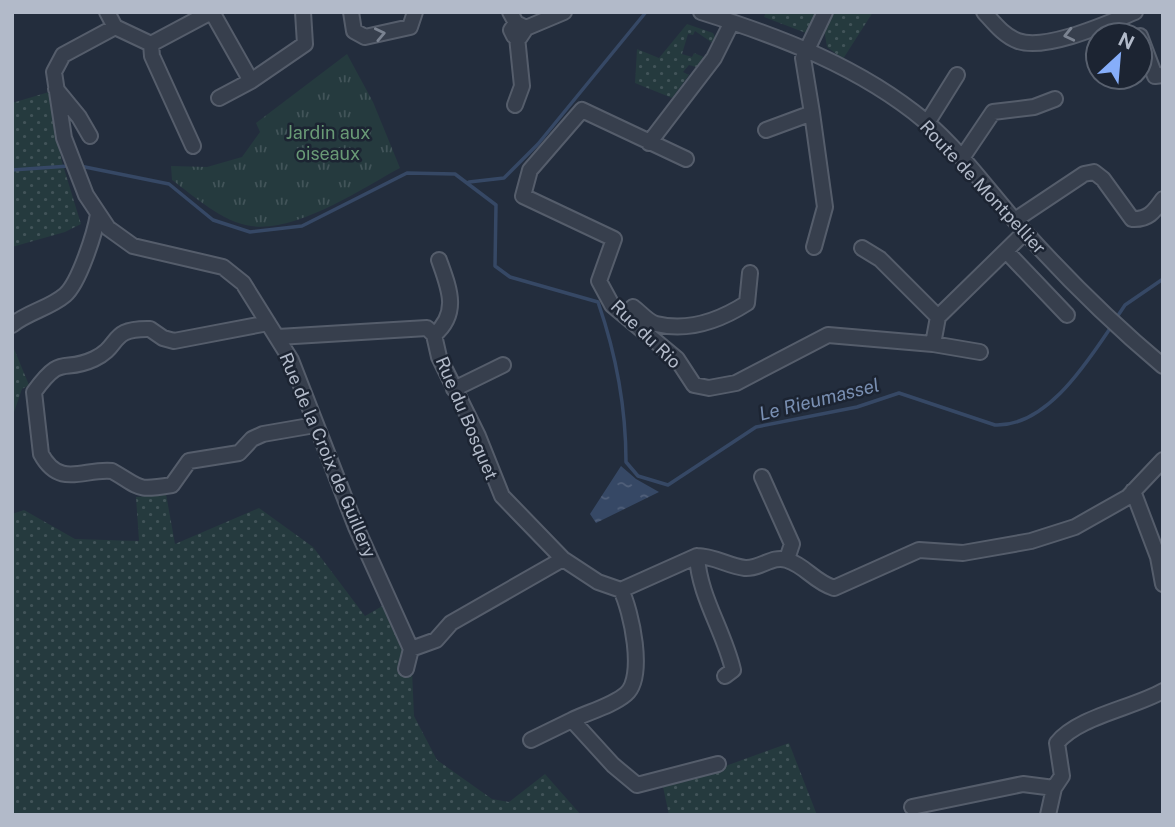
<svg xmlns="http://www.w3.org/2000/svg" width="1175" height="827" viewBox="0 0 1175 827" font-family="'Public Sans',sans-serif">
	<defs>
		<pattern id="grass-dots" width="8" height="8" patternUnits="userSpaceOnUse" patternTransform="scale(1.75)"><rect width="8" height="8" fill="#253a3e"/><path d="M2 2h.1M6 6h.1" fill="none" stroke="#425459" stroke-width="1.8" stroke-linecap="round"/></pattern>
		<pattern id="park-tufts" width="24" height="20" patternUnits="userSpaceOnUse" patternTransform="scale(1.75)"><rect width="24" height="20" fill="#253a3e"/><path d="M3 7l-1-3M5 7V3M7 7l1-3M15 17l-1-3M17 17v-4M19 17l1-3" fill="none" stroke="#425459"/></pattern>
		<pattern id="water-ripples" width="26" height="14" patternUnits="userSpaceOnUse" patternTransform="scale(1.75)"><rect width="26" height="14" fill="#364865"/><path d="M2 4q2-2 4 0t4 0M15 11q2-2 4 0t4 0" fill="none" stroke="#51607a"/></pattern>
	</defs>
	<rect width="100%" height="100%" fill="#232d3d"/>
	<path fill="url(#grass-dots)" d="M766 12H818L806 33 764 17Z
		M832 12H873L843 59 827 47 824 29Z
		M687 24 713 33 716 39 714 44 695 31 693 35 688 34 682 54 692 57 694 53 704 57 696 67 689 65 683 72 689 75 672 98 635 83 637 49 659 58Z
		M49 92 62 162 81 224 65 232 12 247V103Z
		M12 344 29 385 22 389 12 418Z
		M166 494 175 544 259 508 313 547 365 616 384 605 412 671 414 716 437 760 492 799 509 802 545 774 581 815H12V514L24 510 75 539 139 541 136 497Z
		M789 743 817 815H669L662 782 720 768Z"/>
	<path fill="url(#park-tufts)" d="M347 54 373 102 400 168C361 189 296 233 251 226 222 222 194 196 172 180L171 166 207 167 242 157 260 132 256 123Z"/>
	<path fill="url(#water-ripples)" d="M621 466 636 479 659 492 596 523 590 514Z"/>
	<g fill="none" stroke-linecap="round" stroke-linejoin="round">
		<path stroke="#364865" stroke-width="3.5" d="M80 166 169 184 213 220 250 232 302 226 407 173 455 174 496 205 495 266 510 277 598 302C616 354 626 407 626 462L638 476 668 485 756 427 857 407 899 393 995 425C1046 427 1086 364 1111 327
			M12 170 69 166
			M469 182 504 178 538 144 646 12
			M1115 320 1125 305 1163 279"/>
		<g stroke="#555d6b" stroke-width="18">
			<path id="minor" d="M107 12 115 27
				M212 12 251 81 305 44 303 12
				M351 12 354 31 365 37 410 27 415 12
				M510 12 516 23 526 28 520 37 514 36 511 30 516 23
				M701 12C781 37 860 67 925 121 963 153 992 196 1025 232 1068 280 1114 325 1163 366
				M984 12C994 23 1004 36 1018 41 1046 51 1108 23 1135 12
				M115 27 63 55 54 72 64 138 86 195 108 228 133 246 223 267 243 283 291 360 356 527 411 649
				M115 27 151 44 211 12
				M526 28 564 12
				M1140 36 1155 76 1163 75
				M151 44 152 56 193 146
				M56 89 79 117 90 136
				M219 98 251 81
				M515 105 522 86 517 37
				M812 113 825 207 814 247
				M927 123 957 75
				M766 130 812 113 803 58 825 12
				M649 143 714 58 732 22
				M962 158 993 112 1034 107 1055 99
				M686 159 582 110 530 170 523 196 614 239 599 281 612 305 677 359 694 385 709 388 736 383 828 335 933 344 980 352
				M1015 220 1084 174 1094 172 1103 179 1132 219C1148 220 1154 212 1163 199
				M862 248 880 259 938 317
				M1006 251 1067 315
				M625 316 633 307C640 312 648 322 656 324 689 332 719 321 747 303L750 273
				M268 323 174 341 163 338 150 329C108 328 122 346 94 359 62 374 63 352 34 392L41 454C60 489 84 468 112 471 142 488 135 491 172 485L189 461 239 453 252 439 263 434 315 425
				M12 325C28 312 50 308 65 295 79 283 95 233 98 214
				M434 335C460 313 449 288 439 260
				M278 337 427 328 434 335 439 357 478 436 502 496 563 559 598 582 621 590 697 556C714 556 728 566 745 568 761 569 772 555 787 560 806 566 813 581 834 588L919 550 963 553 1031 541 1075 527 1128 497 1163 460
				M933 344 938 317 1025 232
				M454 389 503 365
				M762 477 792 544 787 559
				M1133 491 1158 557 1163 584
				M697 556C699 596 724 631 733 670L725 676
				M621 590C631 610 646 677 626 694 612 706 588 712 572 720L613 765 637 785 718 764
				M411 649 436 640 451 623 563 559
				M406 669 411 649
				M531 740 572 720
				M912 807 1023 784 1054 788 1062 776 1057 743C1077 717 1133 708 1163 691
				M1048 815 1054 788"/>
		</g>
		<use href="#minor" stroke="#373f4d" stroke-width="14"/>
	</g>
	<defs><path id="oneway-chevron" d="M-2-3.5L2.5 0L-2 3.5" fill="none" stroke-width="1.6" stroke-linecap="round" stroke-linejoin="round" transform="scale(1.75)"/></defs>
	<g stroke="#7b8391">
		<use href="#oneway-chevron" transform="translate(380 34) rotate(-12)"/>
		<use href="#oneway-chevron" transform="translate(1069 35) rotate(167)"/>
	</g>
	<g text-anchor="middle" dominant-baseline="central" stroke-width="5" stroke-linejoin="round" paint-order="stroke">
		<g font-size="18" fill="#699a76" stroke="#1c2432">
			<text x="328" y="132">Jardin aux<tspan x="328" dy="21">oiseaux</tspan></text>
		</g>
		<g font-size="18" fill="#b2bac9" stroke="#1c2432">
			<text transform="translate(983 187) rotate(47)">Route de Montpellier</text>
			<text transform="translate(646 334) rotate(44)">Rue du Rio</text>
			<text transform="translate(467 418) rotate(67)">Rue du Bosquet</text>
			<text transform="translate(328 455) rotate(67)">Rue de la Croix de Guillery</text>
		</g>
		<g font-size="19" font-style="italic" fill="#798fb2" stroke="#1c2432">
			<text transform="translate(819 399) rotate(-14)">Le Rieumassel</text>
		</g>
	</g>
	<rect width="1175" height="827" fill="none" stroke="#b2bac9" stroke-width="28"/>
	<g transform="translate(1119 56) rotate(26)"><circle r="33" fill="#1c2432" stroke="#58606e" stroke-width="2"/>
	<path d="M0-5L12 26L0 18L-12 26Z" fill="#86aefa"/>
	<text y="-10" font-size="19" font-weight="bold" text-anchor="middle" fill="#b2bac9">N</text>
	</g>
</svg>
